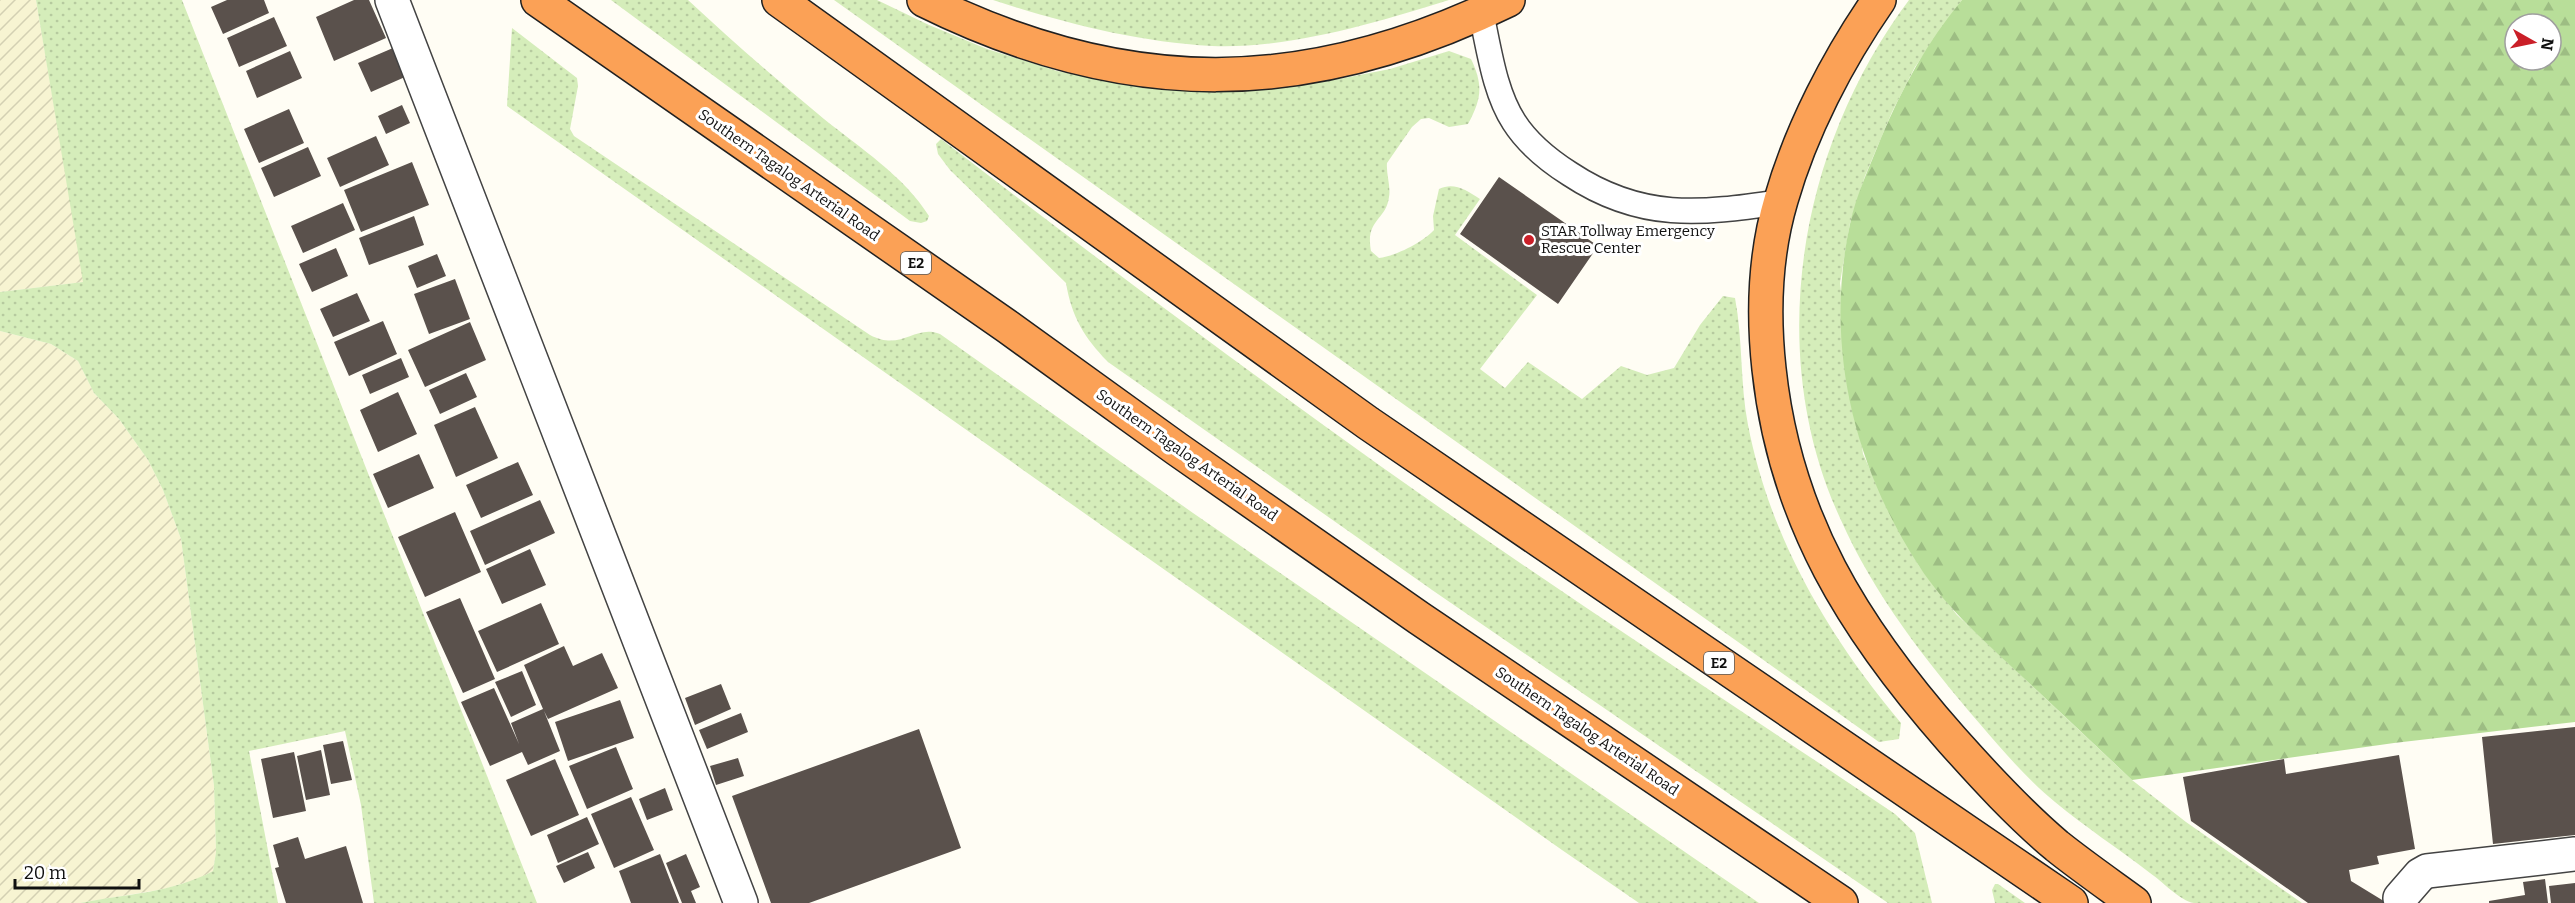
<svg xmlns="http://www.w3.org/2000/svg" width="2575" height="903" viewBox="0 0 2575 903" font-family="Bitter,serif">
	<defs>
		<pattern id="farmland-furrows" width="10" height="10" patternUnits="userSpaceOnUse" patternTransform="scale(1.5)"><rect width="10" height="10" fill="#f7f4d2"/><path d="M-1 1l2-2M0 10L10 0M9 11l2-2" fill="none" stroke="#d3d0b3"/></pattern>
		<pattern id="grass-dots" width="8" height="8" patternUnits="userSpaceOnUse" patternTransform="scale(1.5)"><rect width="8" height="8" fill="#d5edba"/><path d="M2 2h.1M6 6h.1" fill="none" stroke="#b6ca9f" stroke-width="1.8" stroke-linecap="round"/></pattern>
		<pattern id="forest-firs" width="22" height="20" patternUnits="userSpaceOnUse" patternTransform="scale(1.5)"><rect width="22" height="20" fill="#b8de99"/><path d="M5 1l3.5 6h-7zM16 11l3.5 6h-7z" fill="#9dbd83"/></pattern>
	</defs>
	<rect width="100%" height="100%" fill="#fffdf4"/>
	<path fill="url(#farmland-furrows)" d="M0 0H36L84 282 0 292Z
		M0 331 51 344 78 361 94 393 119 419 148 460 163 490 181 539 214 786 216 852 213 871 198 879 164 889 80 903H0Z"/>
	<path fill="url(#grass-dots)" d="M36 0H182L537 903H374L361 805 345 731 249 751 278 903H80C125 894 172 893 213 871L216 852 214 786 181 539 163 490 148 460 119 419 94 393 78 361 51 344 0 331V292L83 282Z
		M611 0H688C732 41 777 80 824 119 860 148 904 176 929 216L927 221 921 223 910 221Z
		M834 0H877L929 25 987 49 1057 71 1125 84 1175 90 1219 92 1339 79 1390 69 1449 51 1471 59C1484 86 1481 100 1468 124L1449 127 1429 118 1421 119 1412 127 1387 163C1386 174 1391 187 1389 197 1386 221 1365 219 1371 251L1379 258C1396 256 1423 242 1434 230L1433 216 1439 189C1454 182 1466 190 1480 199L1455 235 1537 295 1480 369 1505 388 1528 362 1582 399 1621 366 1647 375 1674 368 1700 325 1723 296 1735 298C1743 340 1740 384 1748 425 1770 538 1828 636 1901 723L1899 739 1879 742Z
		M993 0H1449C1376 23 1288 49 1212 46 1137 42 1064 23 993 0Z
		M1909 0H1962L1915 67 1892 112 1865 176 1850 223 1840 283 1863 454 1889 511 1919 566 1957 615 2132 780 2186 822 2302 903C2271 903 2223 903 2194 903 2180 901 2162 881 2150 873 2119 849 2085 827 2055 802 2028 780 2003 751 1980 724 1926 661 1874 595 1840 518 1763 350 1800 145 1909 0Z
		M512 28 577 78 578 86 570 129 574 136 870 335C902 352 914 324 940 334L1193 513 1759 903H1639L1562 850 507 106Z
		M941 139C1085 250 1231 359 1379 465 1548 585 1723 698 1895 814L1915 833 1932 903H1888L1435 592 1108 362C1084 337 1072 318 1066 283L950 170 938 154 936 144Z
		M1995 884H1998L2025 903H1995L1992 890Z"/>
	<path fill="url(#forest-firs)" fill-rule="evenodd" d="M1962 0H2575V722L2394 743 2132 780C2093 743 2054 706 2015 670 1980 637 1945 606 1919 566 1853 464 1824 344 1850 224 1856 195 1870 166 1881 138 1902 88 1927 42 1962 0ZM2515 24H2551V60H2515Z"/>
	<path fill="#5a514c" d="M227 0H264L269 13 223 34 211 7Z
		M354 0H369L386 38 334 61 316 17Z
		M274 17 287 46 239 67 227 38Z
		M393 48 405 77 371 92 358 63Z
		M290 51 302 78 257 98 246 71Z
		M402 105 410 123 386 134 378 116Z
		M289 109 304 143 259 163 244 129Z
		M376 136 389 165 340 187 327 158Z
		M308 147 321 176 274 197 261 168Z
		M412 162 429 205 361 232 344 190Z
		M1499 177 1598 246 1558 304 1460 234Z
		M343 203 355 230 303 253 291 226Z
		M414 216 424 245 369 265 359 238Z
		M336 248 348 276 312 292 299 264Z
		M437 254 446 276 417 288 408 266Z
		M455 279 470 319 429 334 414 294Z
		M357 293 370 321 333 337 320 309Z
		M383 321 397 354 349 376 334 342Z
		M470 322 486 360 425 387 408 350Z
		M401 358 409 377 370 394 362 375Z
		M466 373 477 397 440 414 429 390Z
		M398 392 417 434 378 452 360 410Z
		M475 407 498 458 456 477 434 425Z
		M419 454 434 488 388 508 373 474Z
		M518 462 533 495 481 518 466 485Z
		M540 500 555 533 485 565 470 531Z
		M455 512 481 572 425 597 398 537Z
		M530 549 546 585 502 604 486 569Z
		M460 598 495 679 463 693 426 612Z
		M541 603 559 644 497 672 478 631Z
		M564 646 573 666 602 653 618 688 548 719 544 711 560 751 528 765 522 752 490 766 461 702 494 688 519 744 511 723 543 709 524 665Z
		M522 671 536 705 511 717 495 682Z
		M721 684 731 709 695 725 685 698Z
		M620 700 634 738 568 761 555 722Z
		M741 713 748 732 707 749 699 730Z
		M2575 727V835L2493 844 2482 737Z
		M919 729 961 848 809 903H771L732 796Z
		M343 741 352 780 331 784 323 745Z
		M616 747 633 789 587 809 569 766Z
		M321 750 330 795 306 800 297 756Z
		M294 752 306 811 273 818 261 759Z
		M2399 755 2415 849 2377 856 2379 864 2349 870 2351 881 2387 903H2308L2191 821 2183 777 2284 759 2286 774Z
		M738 758 744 776 716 785 710 766Z
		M555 759 579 815 531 836 506 780Z
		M665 788 673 810 647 820 639 799Z
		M631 797 654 850 614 868 591 814Z
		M587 817 599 844 558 863 547 835Z
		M298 837 305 859 346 846 363 903H286L275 868 279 867 273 845Z
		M588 852 595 868 564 883 556 866Z
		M660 854 679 903H631L619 871Z
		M686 854 700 887 691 891 696 903H682L666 863Z
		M2545 879 2548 903H2489V901L2525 895 2523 882Z
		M2575 883V903H2551L2549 886Z"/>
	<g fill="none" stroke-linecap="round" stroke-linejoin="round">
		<g stroke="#434343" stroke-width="27">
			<path id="service" d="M1481 13C1489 48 1494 91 1514 122 1528 144 1548 160 1570 174 1641 221 1700 214 1780 202"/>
		</g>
		<g stroke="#434343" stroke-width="36">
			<path id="minor" d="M392 0 741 903
				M2400 898 2420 875 2427 871 2575 854"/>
		</g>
		<g stroke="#212121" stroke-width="36">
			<path id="motorway" d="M538 0 1008 327 1177 449 1419 618 1841 903
				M779 0 1368 423 2071 903
				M924 0C1126 100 1306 99 1508 0
				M1879 0C1838 59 1801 130 1781 200 1765 254 1763 314 1769 369 1785 519 1854 629 1952 740 1985 777 2019 814 2057 846 2082 866 2108 884 2134 903"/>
		</g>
		<use href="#service" stroke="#fff" stroke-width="24"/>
		<use href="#minor" stroke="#fff" stroke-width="33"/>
		<use href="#motorway" stroke="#fba156" stroke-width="33"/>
	</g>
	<circle fill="#ca1f28" stroke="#fff" stroke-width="2" cx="1529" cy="240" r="6"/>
	<g text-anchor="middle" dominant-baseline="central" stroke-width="6" stroke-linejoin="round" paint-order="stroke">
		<g fill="#fff" stroke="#585858" stroke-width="1.5">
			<rect x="901" y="252" width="30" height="22" rx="4.5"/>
			<rect x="1704" y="652" width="30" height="22" rx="4.5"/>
		</g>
		<g font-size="14" font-weight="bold" fill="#101010">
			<text x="916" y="263">E2</text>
			<text x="1719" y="663">E2</text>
		</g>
		<g font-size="15" fill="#101010" stroke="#fff">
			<text transform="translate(789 175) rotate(35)">Southern Tagalog Arterial Road</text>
			<text transform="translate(1187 455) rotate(35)">Southern Tagalog Arterial Road</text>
			<text transform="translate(1587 731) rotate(34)">Southern Tagalog Arterial Road</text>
		</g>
		<g font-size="15" fill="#101010" stroke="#fff" text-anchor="start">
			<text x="1541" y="231">STAR Tollway Emergency<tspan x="1541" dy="17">Rescue Center</tspan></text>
		</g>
	</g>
	<g transform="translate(2533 42) rotate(99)"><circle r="28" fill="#ffffff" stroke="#9f9f9f" stroke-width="1.5"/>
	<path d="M0-4.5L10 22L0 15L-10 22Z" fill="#ca1f28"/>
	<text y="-9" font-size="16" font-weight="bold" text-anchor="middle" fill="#101010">N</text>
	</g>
	<path d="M15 879v9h124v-9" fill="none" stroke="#101010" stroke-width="3"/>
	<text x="24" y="879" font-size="18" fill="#101010" stroke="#ffffff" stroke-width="4.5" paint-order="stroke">20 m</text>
</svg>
